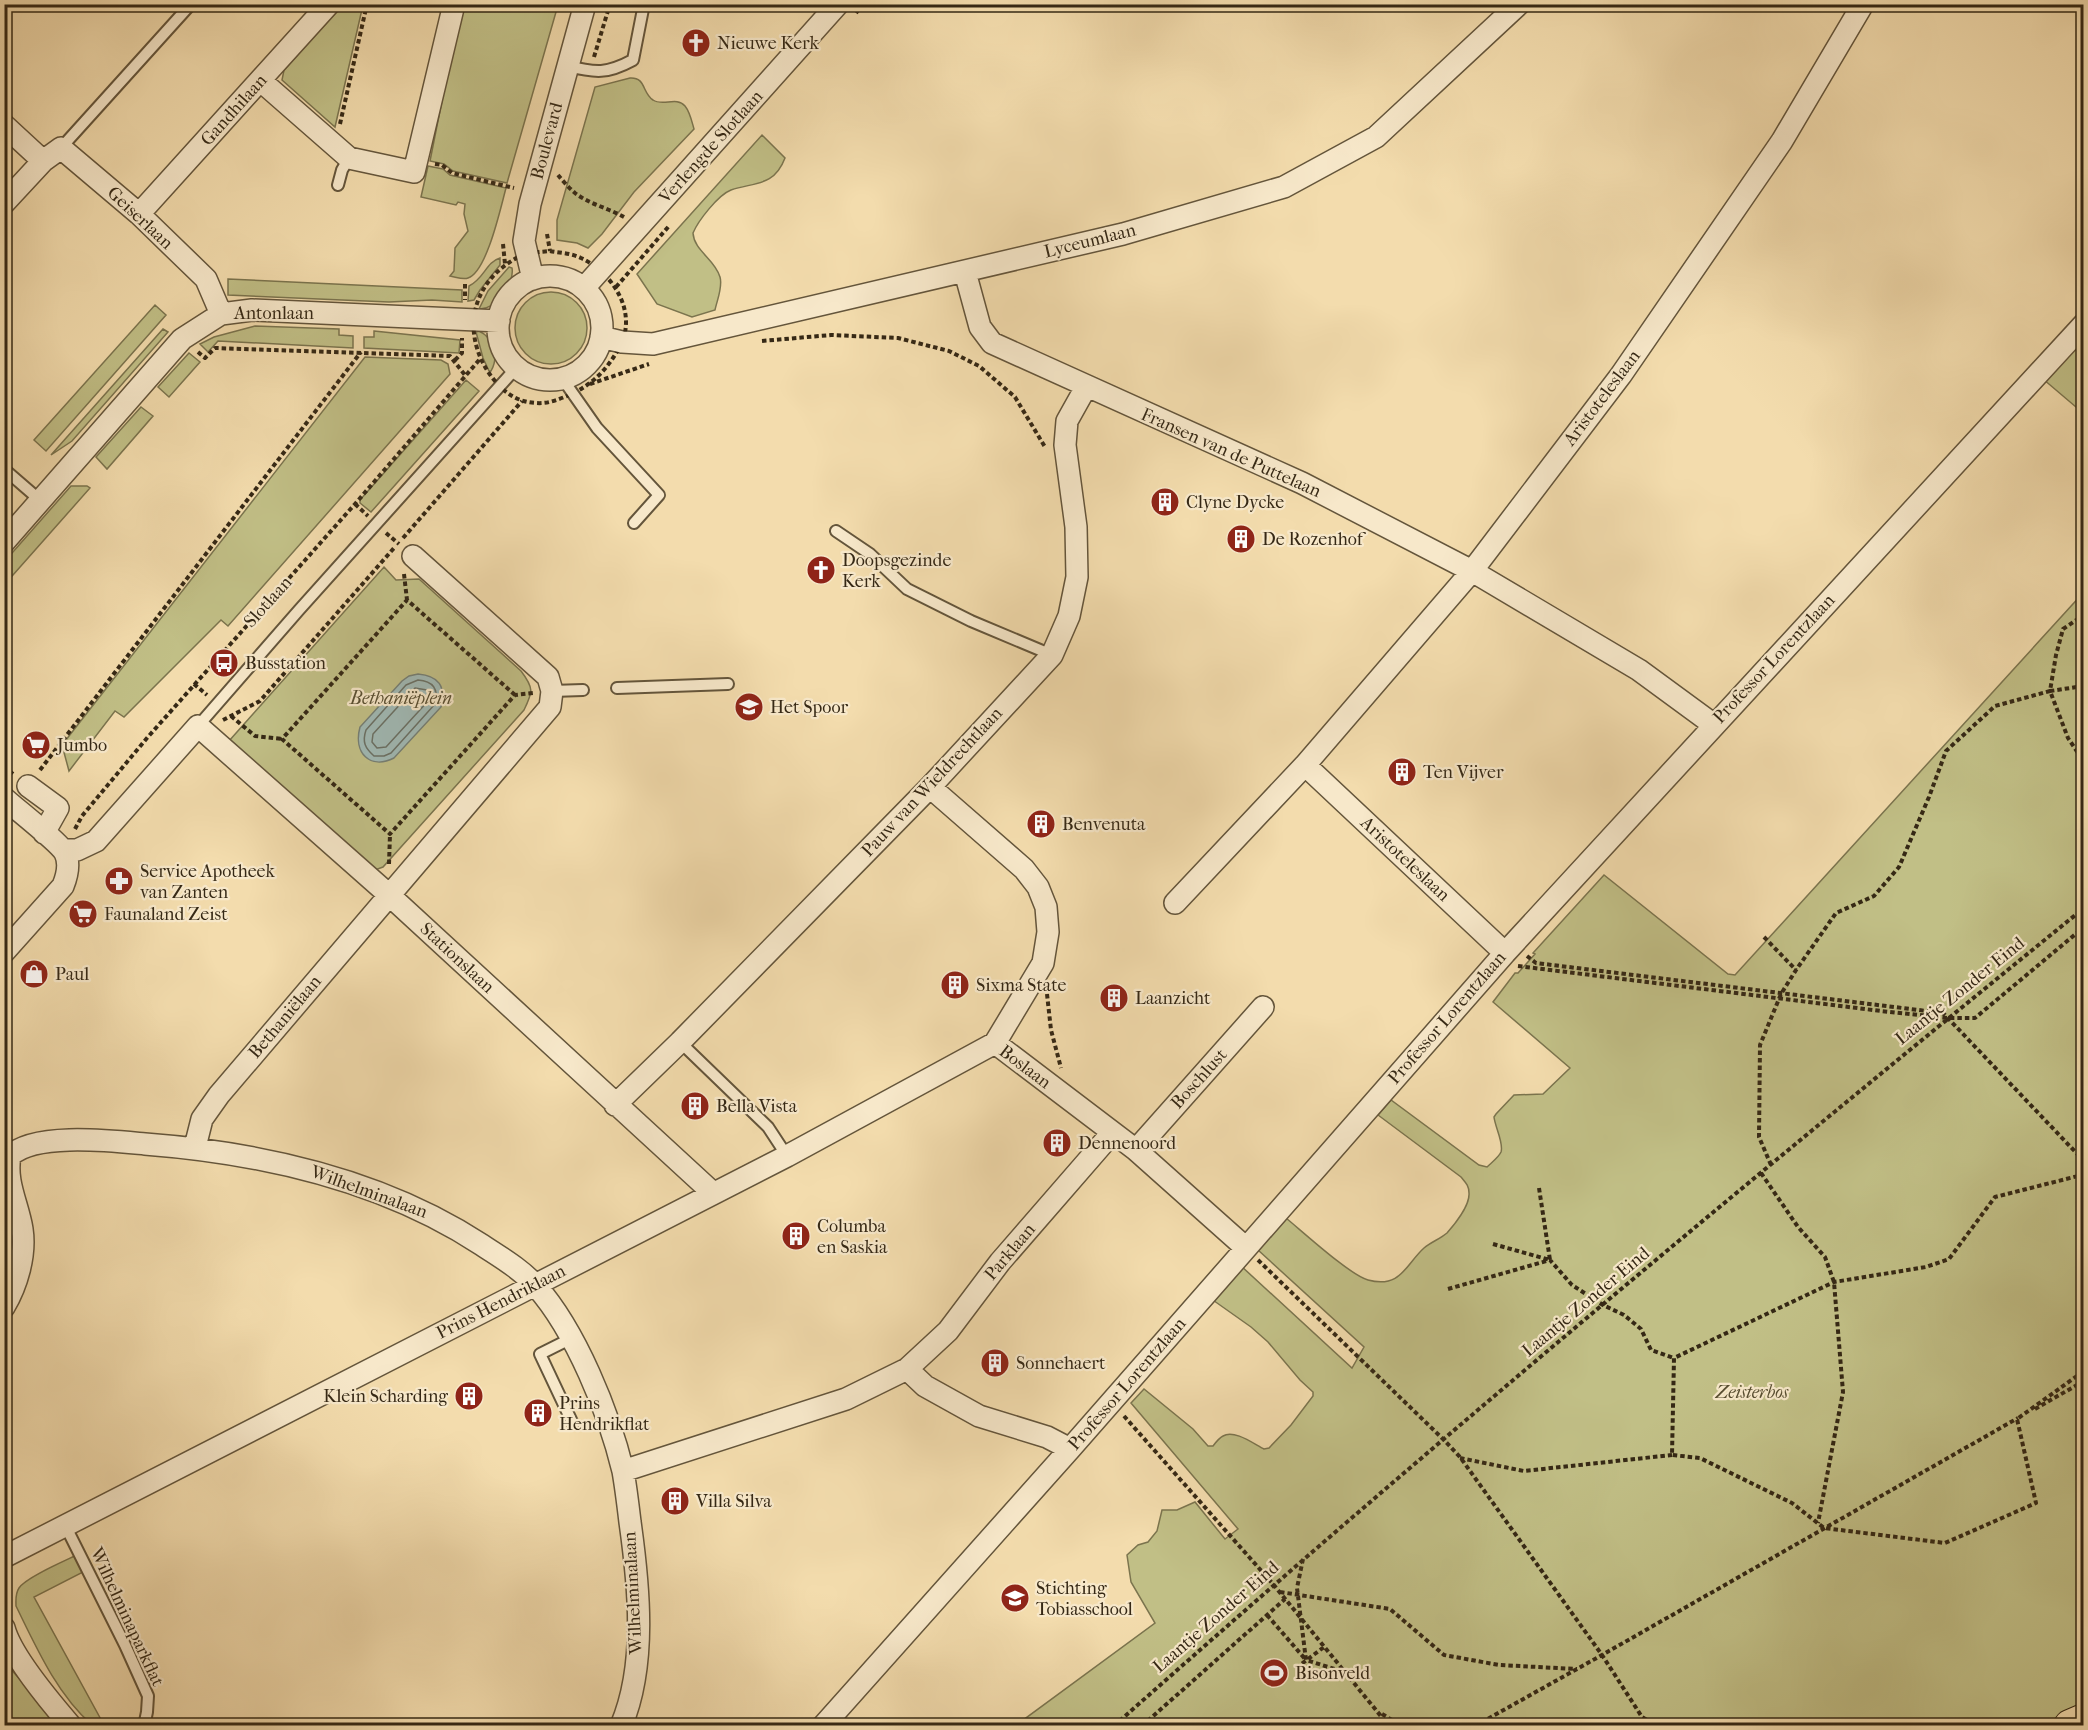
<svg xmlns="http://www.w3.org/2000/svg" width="2088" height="1730" viewBox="0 0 2088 1730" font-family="'IM FELL French Canon',serif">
	<rect width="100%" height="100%" fill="#f3dcad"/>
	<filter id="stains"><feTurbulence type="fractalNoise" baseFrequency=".00333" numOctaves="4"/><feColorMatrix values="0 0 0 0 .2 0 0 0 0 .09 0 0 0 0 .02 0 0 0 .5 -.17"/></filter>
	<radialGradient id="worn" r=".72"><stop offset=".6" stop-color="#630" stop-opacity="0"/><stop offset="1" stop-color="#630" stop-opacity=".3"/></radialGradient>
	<path fill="#c1bf86" stroke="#7b744e" stroke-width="1.5" d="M343 5H363L335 127 282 80 284 70Z
		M461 5H558L507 183 453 171 444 164 430 161Z
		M630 78C646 77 642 93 653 100 663 107 676 96 685 106 690 112 692 122 694 129L634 192 602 234 588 248 577 243 557 240V220L595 87Z
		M762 135 785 158C774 187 754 182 731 190 718 195 698 221 693 233 694 251 715 259 720 277 723 287 717 300 715 310L692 317 657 304 637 274Z
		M428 166 443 169 450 175 506 188C501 206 487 272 468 278 463 280 456 277 450 276L454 271 455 248 468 231 464 214 465 204 458 202 456 205 421 197Z
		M500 258V265L480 290 474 300 468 301 469 286C484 279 486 262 500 258Z
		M509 267 512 268C515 283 495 310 479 309L488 291Z
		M228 279 462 290V302L432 300 389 302 228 295Z
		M515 328a36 36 0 1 1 72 0a36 36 0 1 1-72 0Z
		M155 305 166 315 46 451 34 440Z
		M255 326 339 329V335L353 336V348L218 341 208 352 200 344 214 337Z
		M163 329 168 332 72 441 51 455Z
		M374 331 460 340 459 353 364 348V337H374Z
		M479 331C494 338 499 357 491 371H489L483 358 476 332Z
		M2083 332V413L2043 379Z
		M189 353 200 362 169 397 158 387Z
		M365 357 441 360 448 364 450 374 228 626 221 620 124 717 115 711 69 771 62 745Z
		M466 380 479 391 371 512 360 503V500Z
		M141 407 153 416 107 469 96 457Z
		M71 486H87L90 488 5 584V561Z
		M384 567 396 580 419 579 521 671C534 688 533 692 524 710L383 867 375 870 229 741Z
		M2083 593V1725L1015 1726 1155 1623 1131 1582 1127 1555 1138 1545 1148 1542 1157 1531 1162 1510H1177L1195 1502 1225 1539 1238 1529 1131 1403 1144 1389 1193 1429 1208 1446H1213C1216 1442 1219 1438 1223 1436 1234 1429 1254 1444 1264 1449L1269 1448 1291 1425 1313 1396V1392L1300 1380 1268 1342 1251 1327 1210 1298 1240 1265 1352 1368 1364 1347 1258 1250 1286 1218C1303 1232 1350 1275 1368 1280 1401 1289 1406 1264 1424 1248 1431 1242 1440 1239 1447 1233 1455 1224 1470 1205 1469 1193 1469 1185 1465 1182 1461 1177L1378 1115 1391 1100 1479 1165 1487 1167C1491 1163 1499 1157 1501 1152 1504 1143 1495 1127 1494 1117L1496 1114 1514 1095 1543 1094 1570 1068 1493 1002 1515 973H1518L1535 954 1533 953 1604 875 1728 974 1735 975Z
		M81 1553 89 1569 34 1597 104 1725H92C57 1694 37 1649 16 1606 16 1600 15 1594 19 1588 26 1577 67 1560 81 1553Z
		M4 1662 56 1718 61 1725H5Z"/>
	<path fill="#a0b9b5" stroke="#757f75" stroke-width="1.5" d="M418 674C439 676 446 686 441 707L394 758C370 770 353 753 360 727L402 681 409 676Z"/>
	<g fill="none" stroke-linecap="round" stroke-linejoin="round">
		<path stroke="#6a7065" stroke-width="1.5" d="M418 680C433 681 439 689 435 704L391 753 384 756H374C365 748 362 742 366 730L406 685Z
			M415 688 427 690 430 696 429 700 386 747 377 748 372 742 373 734Z"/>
		<g stroke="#64553b" stroke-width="14">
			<path id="lane" d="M567 66C596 73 607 74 633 60L644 4
				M61 148 191 4
				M338 185 342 170 349 158
				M562 378 597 428 659 495 634 523
				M4 469 41 501
				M836 531 870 554 907 589 971 621 1052 655
				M617 688 728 684
				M552 691 583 690
				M198 726 299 610 517 367
				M680 1042 768 1127 787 1156
				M572 1338 540 1354 573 1424
				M65 1525 125 1645 148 1696 147 1712 144 1726"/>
		</g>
		<g stroke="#64553b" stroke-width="24">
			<path id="street" d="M261 81 349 158 414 172 454 4
				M4 125 43 161
				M4 203 43 161 61 148 139 214 206 279 221 314
				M139 214 329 4
				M965 272 980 327 992 343 1302 483 1472 571 1639 670 1714 725
				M498 328a52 52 0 1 1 104 0a52 52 0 1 1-104 0Z
				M533 279 524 241 530 204 585 4
				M584 288 838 4
				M601 337 622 342 653 344 1123 234 1284 187 1376 137 1519 4
				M4 542 182 339 221 314 252 310 499 321
				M1305 765 1505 953
				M28 786 58 808 44 833
				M930 787 1024 869 1038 887 1046 907 1048 932 1043 963 995 1043
				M4 798C16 809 60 843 65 853 70 863 67 876 63 886L4 952
				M64 850H77L96 841 198 726 388 894 713 1193
				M1175 903 1305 765 1472 571 1621 375 1782 141 1863 4
				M995 1043 1136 1150 1246 1248
				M615 1105 680 1042 930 787 1052 655 1069 616 1077 577 1076 527 1065 445 1067 421 1086 387
				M195 1147 202 1119 219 1095 550 707 552 691 548 677 413 556
				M1136 1150 1263 1007
				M4 1307C17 1285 26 1255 22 1229 18 1204 5 1182 10 1156 34 1132 112 1141 145 1144 263 1153 383 1180 482 1245 500 1257 521 1269 536 1286 576 1331 609 1413 623 1471 626 1488 628 1505 630 1522 639 1586 647 1665 621 1726
				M907 1369 925 1386 979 1416 1047 1437 1070 1449
				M623 1471 846 1399 907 1369 948 1331 1000 1262 1112 1133
				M4 1557 787 1156 995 1043
				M4 1628C11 1655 52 1704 71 1726
				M823 1726 1070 1449 1505 953 2084 324"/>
		</g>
		<g stroke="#352815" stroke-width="34">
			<path id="primary" d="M2070 1726 2084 1720"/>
		</g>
		<path stroke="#352815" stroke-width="4" stroke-dasharray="4.5 3" stroke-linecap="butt" d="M2078 4 2084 9
			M856 13 863 4
			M594 57 610 4
			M340 124 367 4
			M435 164 442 165 452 173 514 188
			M558 175C563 181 569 188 575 193 589 204 608 208 624 217
			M547 234 550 251
			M503 244 505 264
			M550 251C560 253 571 253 581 258 613 273 639 313 619 348 607 370 591 386 567 396 557 400 547 404 536 403 516 402 502 391 491 376 467 343 467 302 496 273 505 265 515 257 527 254 534 252 542 252 550 251Z
			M465 284V300
			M616 287 669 226
			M762 341 831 335 898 338 949 351 979 366 1015 397 1045 447
			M198 352 205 358 215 348 450 356 465 375
			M455 360 462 353V338
			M590 384 649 364
			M355 504 368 516
			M386 533 399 544
			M403 538 522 401
			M404 574 407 600
			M194 684 207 695
			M2084 686 2050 691 2068 738 2084 762
			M515 695 407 600 282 739 390 834 515 695 533 693
			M231 716 255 736 282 739
			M223 720 260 701 394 548
			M4 766 14 775
			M40 770 361 352
			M75 829 82 816 147 738 355 504 480 359
			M389 864 390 834
			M1764 937 1796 970
			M1527 956 1536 963 1943 1013 2084 1161
			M1518 966 1881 1011 1948 1018H1975L2084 927
			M1047 994 1051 1030 1061 1068
			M1771 1165 1759 1137 1760 1045 1781 994 1796 970 1836 913 1874 896 1899 867 1929 797 1946 751 1995 706 2050 691 2056 655 2063 629 2084 615
			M2084 1172 2078 1176 1995 1197 1949 1259 1926 1267 1834 1282 1674 1358 1672 1455 1700 1458 1792 1503 1824 1528 1945 1543 2036 1503 2017 1419 2084 1371
			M1761 1173 1798 1227 1825 1257 1834 1282 1843 1392 1818 1523
			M1493 1244 1550 1260 1539 1188
			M1258 1260 1443 1439 1460 1457 1602 1655 1642 1717 1658 1726
			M1448 1289 1550 1260 1572 1285 1603 1305 1624 1315 1641 1329 1651 1350 1674 1358
			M2035 1409 2084 1381
			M1124 1416 1273 1584 1389 1726
			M1460 1458 1524 1471 1672 1455
			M1303 1559 1297 1588 1306 1660 1344 1672
			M1280 1592 1390 1609 1444 1655 1499 1665 1577 1669
			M1267 1615 1306 1660
			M1296 1668 1324 1647
			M1382 1714 1402 1726
			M1114 1726C1430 1445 1755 1175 2084 908
			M1142 1726 1285 1599
			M1475 1726 1602 1655 2018 1418"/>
		<use href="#lane" stroke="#f7e8ca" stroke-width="10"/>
		<use href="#street" stroke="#f7e8ca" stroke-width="21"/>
		<use href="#primary" stroke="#f3dcad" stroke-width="32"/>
	</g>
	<defs>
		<g id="church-disc" transform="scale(1.5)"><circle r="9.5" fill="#8f2418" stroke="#f7e8ca"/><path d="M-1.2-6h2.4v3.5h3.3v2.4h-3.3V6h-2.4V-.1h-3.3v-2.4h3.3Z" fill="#fff"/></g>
		<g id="building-disc" transform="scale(1.5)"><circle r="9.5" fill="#8f2418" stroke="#f7e8ca"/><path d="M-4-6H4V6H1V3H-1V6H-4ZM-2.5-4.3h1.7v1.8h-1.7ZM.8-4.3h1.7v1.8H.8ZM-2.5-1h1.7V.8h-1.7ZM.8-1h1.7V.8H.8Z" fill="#fff"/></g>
		<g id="bus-disc" transform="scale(1.5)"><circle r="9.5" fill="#8f2418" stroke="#f7e8ca"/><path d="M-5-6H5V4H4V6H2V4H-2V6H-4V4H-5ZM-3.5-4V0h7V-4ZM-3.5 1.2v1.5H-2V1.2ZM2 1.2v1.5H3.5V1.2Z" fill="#fff"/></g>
		<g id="school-disc" transform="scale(1.5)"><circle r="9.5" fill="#8f2418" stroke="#f7e8ca"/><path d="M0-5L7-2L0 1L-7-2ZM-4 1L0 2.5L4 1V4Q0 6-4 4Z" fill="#fff"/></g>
		<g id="supermarket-disc" transform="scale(1.5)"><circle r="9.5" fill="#8f2418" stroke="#f7e8ca"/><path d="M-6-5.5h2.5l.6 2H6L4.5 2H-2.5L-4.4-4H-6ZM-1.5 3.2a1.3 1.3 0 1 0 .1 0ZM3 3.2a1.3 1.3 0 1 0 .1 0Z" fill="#fff"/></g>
		<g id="pharmacy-disc" transform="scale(1.5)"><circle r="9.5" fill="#8f2418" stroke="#f7e8ca"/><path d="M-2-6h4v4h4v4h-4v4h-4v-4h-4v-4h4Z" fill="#fff"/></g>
		<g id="shop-disc" transform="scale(1.5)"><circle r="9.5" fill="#8f2418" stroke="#f7e8ca"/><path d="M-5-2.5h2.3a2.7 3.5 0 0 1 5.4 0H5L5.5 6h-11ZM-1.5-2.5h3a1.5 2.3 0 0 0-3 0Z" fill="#fff"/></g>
		<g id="stadium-disc" transform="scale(1.5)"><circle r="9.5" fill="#8f2418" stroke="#f7e8ca"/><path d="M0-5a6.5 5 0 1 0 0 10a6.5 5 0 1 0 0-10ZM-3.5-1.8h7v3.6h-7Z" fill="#fff"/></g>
	</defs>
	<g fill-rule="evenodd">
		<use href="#church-disc" x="696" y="43"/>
		<use href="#building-disc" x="1165" y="502"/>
		<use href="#building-disc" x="1241" y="539"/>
		<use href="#church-disc" x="821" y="570"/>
		<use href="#bus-disc" x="224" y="663"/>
		<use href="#school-disc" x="749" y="707"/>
		<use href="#supermarket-disc" x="36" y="745"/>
		<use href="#building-disc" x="1402" y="772"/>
		<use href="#building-disc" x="1041" y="824"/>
		<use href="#pharmacy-disc" x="119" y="881"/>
		<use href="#supermarket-disc" x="83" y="914"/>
		<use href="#shop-disc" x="34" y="974"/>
		<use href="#building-disc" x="955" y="985"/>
		<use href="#building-disc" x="1114" y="998"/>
		<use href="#building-disc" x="695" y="1106"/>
		<use href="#building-disc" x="1057" y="1143"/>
		<use href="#building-disc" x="796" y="1236"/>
		<use href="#building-disc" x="995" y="1363"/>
		<use href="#building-disc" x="469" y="1396"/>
		<use href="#building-disc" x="538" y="1413"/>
		<use href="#building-disc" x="675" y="1501"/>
		<use href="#school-disc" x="1015" y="1598"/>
		<use href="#stadium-disc" x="1274" y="1673"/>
	</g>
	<g text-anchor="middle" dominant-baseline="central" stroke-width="4.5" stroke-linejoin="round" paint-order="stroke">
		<g font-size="18" fill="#352815" stroke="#f7e8ca" text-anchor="start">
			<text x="717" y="43">Nieuwe Kerk</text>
			<text x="1186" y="502">Clyne Dycke</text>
			<text x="1262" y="539">De Rozenhof</text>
			<text x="842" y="560">Doopsgezinde<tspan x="842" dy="21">Kerk</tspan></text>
			<text x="245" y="663">Busstation</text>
			<text x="770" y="707">Het Spoor</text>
			<text x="57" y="745">Jumbo</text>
			<text x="1423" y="772">Ten Vijver</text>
			<text x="1062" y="824">Benvenuta</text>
			<text x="140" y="871">Service Apotheek<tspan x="140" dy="21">van Zanten</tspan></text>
			<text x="104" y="914">Faunaland Zeist</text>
			<text x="55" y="974">Paul</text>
			<text x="976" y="985">Sixma State</text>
			<text x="1135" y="998">Laanzicht</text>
			<text x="716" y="1106">Bella Vista</text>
			<text x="1078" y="1143">Dennenoord</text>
			<text x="817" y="1226">Columba<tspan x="817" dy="21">en Saskia</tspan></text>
			<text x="1016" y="1363">Sonnehaert</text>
			<text x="448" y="1396" text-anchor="end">Klein Scharding</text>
			<text x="559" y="1403">Prins<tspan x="559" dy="21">Hendrikflat</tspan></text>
			<text x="696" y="1501">Villa Silva</text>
			<text x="1036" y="1588">Stichting<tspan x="1036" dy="21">Tobiasschool</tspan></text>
			<text x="1295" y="1673">Bisonveld</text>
		</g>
		<g font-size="18" fill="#352815" stroke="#f7e8ca">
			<text transform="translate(234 110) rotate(-48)">Gandhilaan</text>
			<text transform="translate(547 141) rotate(-75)">Boulevard</text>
			<text transform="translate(711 147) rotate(-48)">Verlengde Slotlaan</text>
			<text transform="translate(140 218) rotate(43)">Geiserlaan</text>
			<text transform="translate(1090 241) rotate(-14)">Lyceumlaan</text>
			<text x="274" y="313">Antonlaan</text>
			<text transform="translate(1602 398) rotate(-53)">Aristoteleslaan</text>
			<text transform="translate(1231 453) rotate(24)">Fransen van de Puttelaan</text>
			<text transform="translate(268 602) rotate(-48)">Slotlaan</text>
			<text transform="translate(1774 659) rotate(-47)">Professor Lorentzlaan</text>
			<text transform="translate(932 782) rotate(-47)">Pauw van Wieldrechtlaan</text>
			<text transform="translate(1405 859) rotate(43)">Aristoteleslaan</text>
			<text transform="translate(457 958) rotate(43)">Stationslaan</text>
			<text transform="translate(1960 991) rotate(-39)">Laantje Zonder Eind</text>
			<text transform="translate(285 1017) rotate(-50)">Bethaniëlaan</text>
			<text transform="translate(1447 1018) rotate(-49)">Professor Lorentzlaan</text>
			<text transform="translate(1025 1067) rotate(37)">Boslaan</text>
			<text transform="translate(1199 1079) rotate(-48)">Boschlust</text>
			<text transform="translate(369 1192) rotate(20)">Wilhelminalaan</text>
			<text transform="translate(1010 1252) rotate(-50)">Parklaan</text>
			<text transform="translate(501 1302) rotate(-27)">Prins Hendriklaan</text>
			<text transform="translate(1586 1302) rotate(-40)">Laantje Zonder Eind</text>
			<text transform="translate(1127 1384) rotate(-49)">Professor Lorentzlaan</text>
			<text transform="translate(633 1593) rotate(-93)">Wilhelminalaan</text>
			<text transform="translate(127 1617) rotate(65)">Wilhelminaparkflat</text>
			<text transform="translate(1216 1617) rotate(-41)">Laantje Zonder Eind</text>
		</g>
		<g font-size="18" font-style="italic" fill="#584e31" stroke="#f7e8ca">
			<text x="401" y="698">Bethaniëplein</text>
			<text x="1752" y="1392">Zeisterbos</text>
		</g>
	</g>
	<rect width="2088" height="1730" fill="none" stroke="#f3dcad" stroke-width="24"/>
	<rect x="6" y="6" width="2076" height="1718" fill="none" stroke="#352815" stroke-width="3"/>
	<rect x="12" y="12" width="2064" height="1706" fill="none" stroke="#352815" stroke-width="1.5"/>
	<rect width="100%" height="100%" filter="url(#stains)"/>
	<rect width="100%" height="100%" fill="url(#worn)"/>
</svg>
